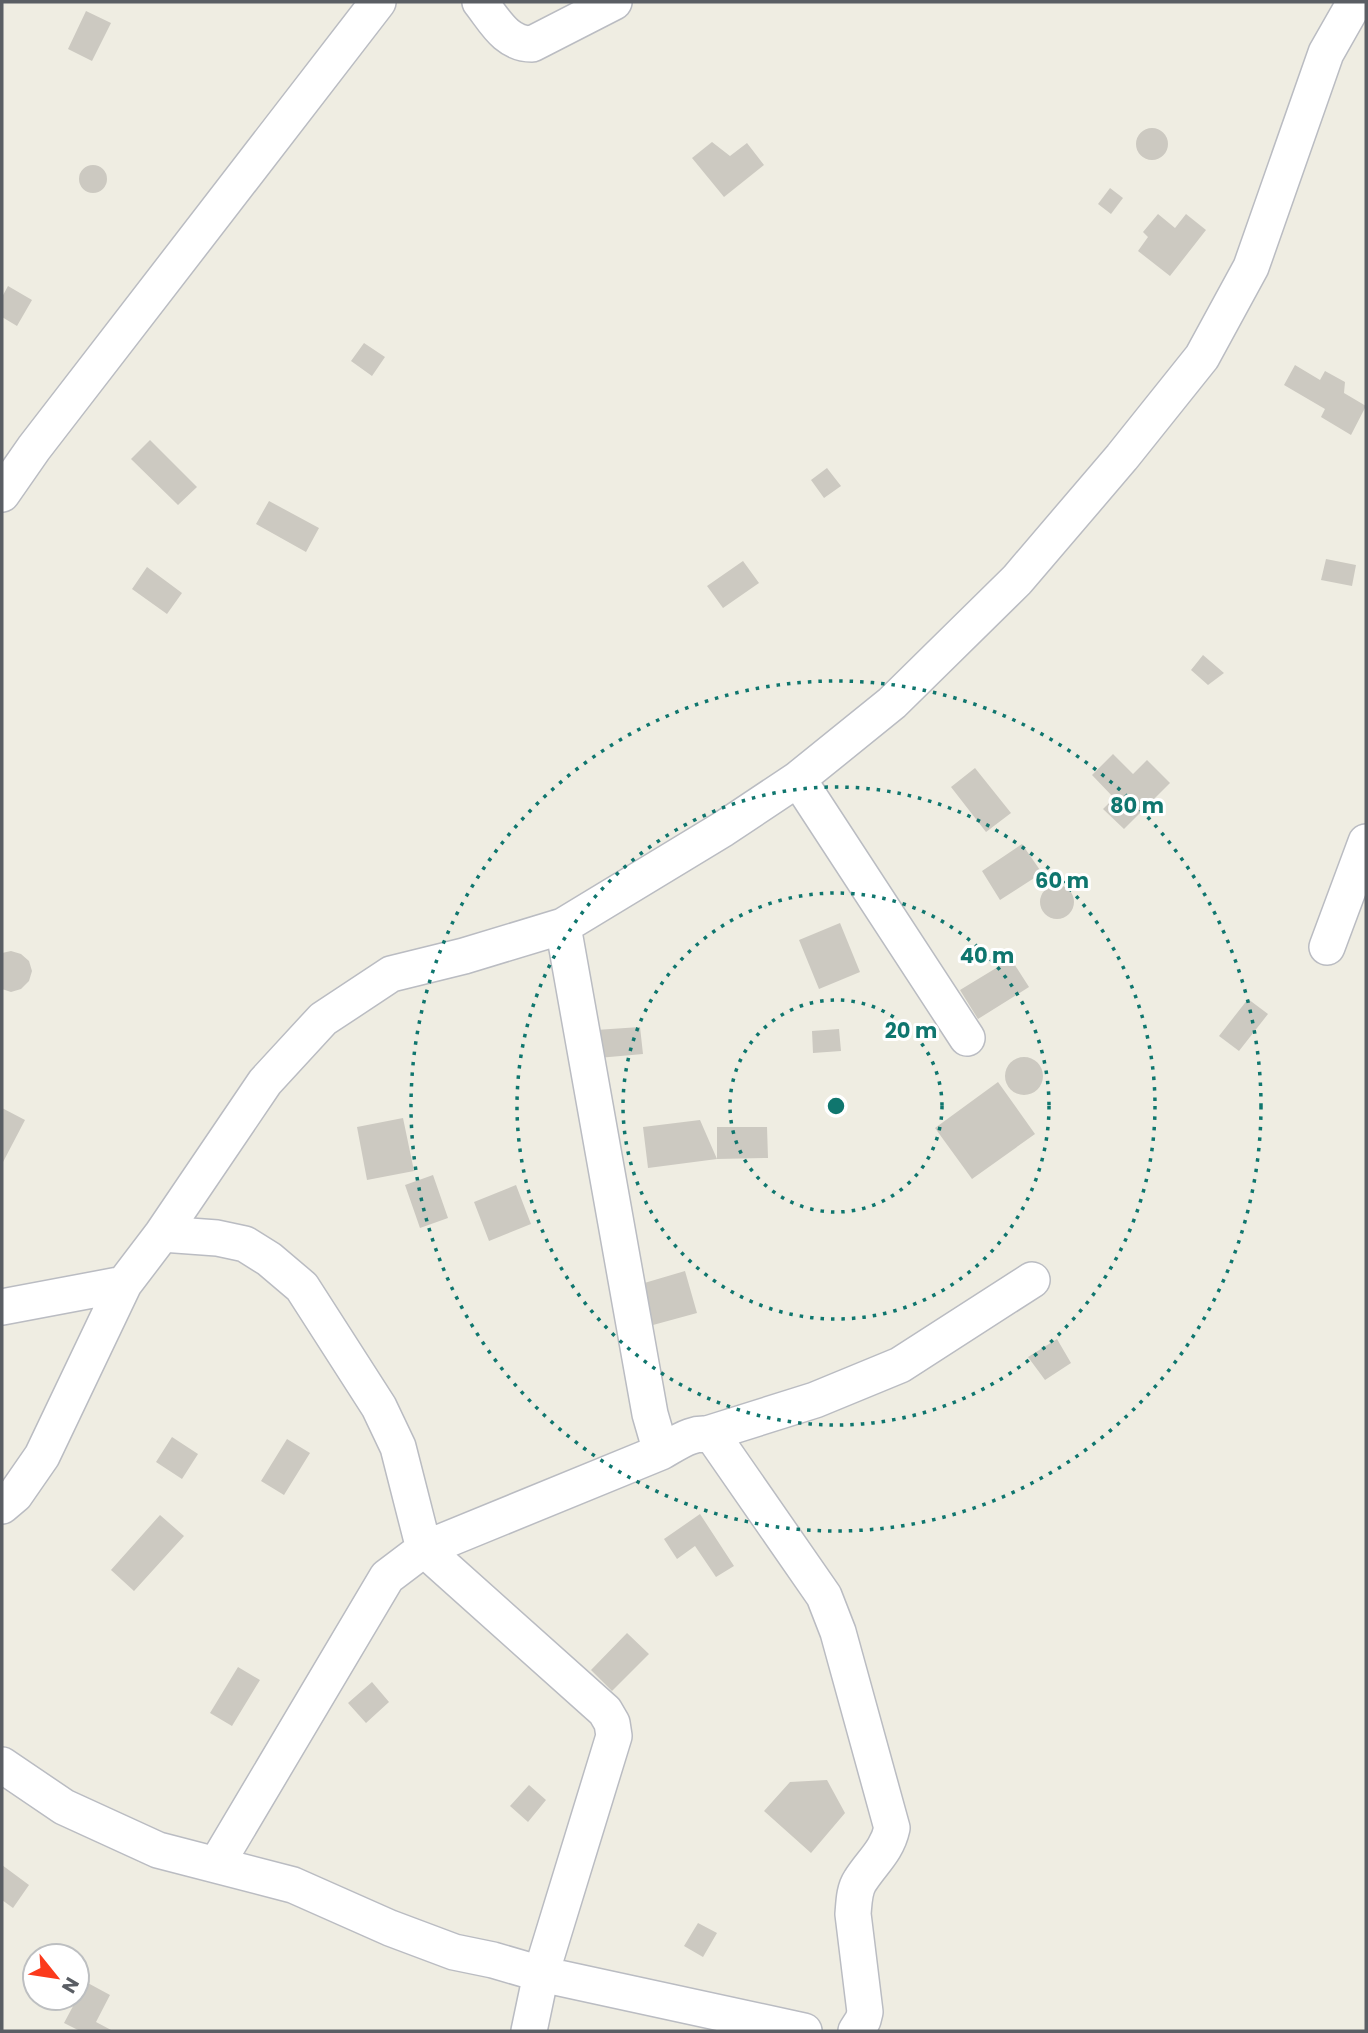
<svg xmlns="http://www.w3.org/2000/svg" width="1368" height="2033" viewBox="0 0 1368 2033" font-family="Poppins,sans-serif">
	<rect width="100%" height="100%" fill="#efede2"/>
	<path fill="#ccc9c1" d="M86 11 111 23 92 61 68 49Z
		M1136 144a16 16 0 1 1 32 0a16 16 0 1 1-32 0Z
		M712 142 730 156 747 143 764 165 724 197 692 158Z
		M79 179a14 14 0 1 1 28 0a14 14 0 1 1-28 0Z
		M1110 188 1123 198 1111 214 1098 204Z
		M1158 214 1175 228 1186 214 1206 230 1170 276 1138 251 1148 237 1143 232Z
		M8 286 32 300 17 326 2 317V297Z
		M364 343 385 357 372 376 351 361Z
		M1295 365 1320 380 1325 371 1345 382 1344 393 1366 406 1351 435 1321 417 1325 409 1284 385Z
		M150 440 197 487 178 505 131 459Z
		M827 468 841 486 824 498 811 480Z
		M269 501 319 528 306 552 256 524Z
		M1326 559 1356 565 1352 586 1321 580Z
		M743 561 759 583 723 608 707 586Z
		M147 567 182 593 167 614 132 589Z
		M1203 655 1224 673 1208 685 1191 670Z
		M1113 754 1133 774 1147 760 1170 783 1124 829 1103 809 1114 798 1092 775Z
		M975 768 1011 813 986 832 951 787Z
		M1022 844 1042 873 1000 900 982 871Z
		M1040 902a17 17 0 1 1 34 0a17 17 0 1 1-34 0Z
		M840 923 860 972 819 989 799 940Z
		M11 951 21 954 29 961 32 971 29 981 21 989 11 992 2 989V953Z
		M1011 959 1029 987 978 1019 960 990Z
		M1248 999 1268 1014 1239 1051 1219 1036Z
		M640 1027 643 1054 598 1058 596 1030Z
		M839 1029 841 1051 813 1053 812 1031Z
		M1005 1076a19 19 0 1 1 38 0a19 19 0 1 1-38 0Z
		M998 1082 1035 1134 972 1179 935 1128Z
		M2 1108 25 1120 2 1164Z
		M403 1118 414 1171 367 1180 357 1127Z
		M700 1120 717 1159 648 1168 643 1127Z
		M717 1127H767L768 1158 717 1159Z
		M433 1175 448 1218 420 1228 405 1185Z
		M516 1185 531 1224 489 1241 474 1202Z
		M685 1271 697 1313 653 1325 641 1284Z
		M1057 1339 1071 1363 1045 1380 1028 1357Z
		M172 1437 198 1454 182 1479 156 1462Z
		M287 1439 310 1453 284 1495 261 1481Z
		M700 1514 734 1566 716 1577 695 1546 677 1559 664 1539Z
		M160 1515 184 1536 134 1591 111 1570Z
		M627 1633 649 1654 612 1691 591 1670Z
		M238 1667 260 1680 232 1726 210 1713Z
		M372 1682 389 1702 366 1723 348 1703Z
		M827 1780 845 1813 811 1853 764 1811 790 1782Z
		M529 1785 546 1800 528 1822 510 1806Z
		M2 1865 29 1885 13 1908 2 1900Z
		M698 1923 717 1933 703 1957 684 1946Z
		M86 1982 110 1995 96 2022 113 2031H80L64 2023Z"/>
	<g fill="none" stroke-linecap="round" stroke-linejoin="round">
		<g stroke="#babcc2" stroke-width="38">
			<path id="minor" d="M480 2C495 21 506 44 532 44L614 2
				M2 494 34 448 378 2
				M798 779 967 1038
				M563 926 650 1414 661 1452
				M1327 947 1366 842
				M162 1234 217 1238 245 1244 269 1259 302 1287 379 1407 398 1447 424 1549 605 1711 612 1723 614 1736 541 1974 529 2031
				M2 1307 124 1284 162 1234 265 1082 323 1019 391 974 464 956 563 926 723 829 798 779 892 703 1017 580 1122 457 1202 357 1251 267 1326 53 1355 2
				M707 1434 815 1400 900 1365 1032 1280
				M2 1506 15 1495 42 1456 124 1284
				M2 1765 64 1807 158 1850 293 1885 390 1928 454 1952 493 1960 541 1974 804 2031
				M216 1865 387 1577 424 1549 661 1452C677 1443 695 1429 713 1436L824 1596 838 1632 892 1828C887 1851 872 1862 860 1881 854 1890 854 1903 853 1914L865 2012 863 2020 856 2031"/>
		</g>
		<use href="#minor" stroke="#fff" stroke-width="35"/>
	</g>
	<g fill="none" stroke="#0f766e" stroke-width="3.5" stroke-dasharray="3.5 7">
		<circle cx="836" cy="1106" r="106"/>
		<circle cx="836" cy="1106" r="213"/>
		<circle cx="836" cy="1106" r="319"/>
		<circle cx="836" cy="1106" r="425"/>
	</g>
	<circle cx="836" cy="1106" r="10" fill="#0f766e" stroke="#fff" stroke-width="3.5"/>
	<g font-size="21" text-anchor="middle" font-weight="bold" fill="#0f766e" stroke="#fff" stroke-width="6" stroke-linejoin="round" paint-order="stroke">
		<text x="1137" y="813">80 m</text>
		<text x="1062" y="888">60 m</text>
		<text x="987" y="963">40 m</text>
		<text x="911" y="1038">20 m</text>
	</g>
	<rect width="1368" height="2033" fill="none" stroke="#5a5e64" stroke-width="7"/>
	<g transform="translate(56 1977) rotate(120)"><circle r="33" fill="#ffffff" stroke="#bdbfc1" stroke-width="2"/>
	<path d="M0-5L12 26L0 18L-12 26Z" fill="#fb3a1c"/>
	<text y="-10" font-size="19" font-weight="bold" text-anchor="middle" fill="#5a5e64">N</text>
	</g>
</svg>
